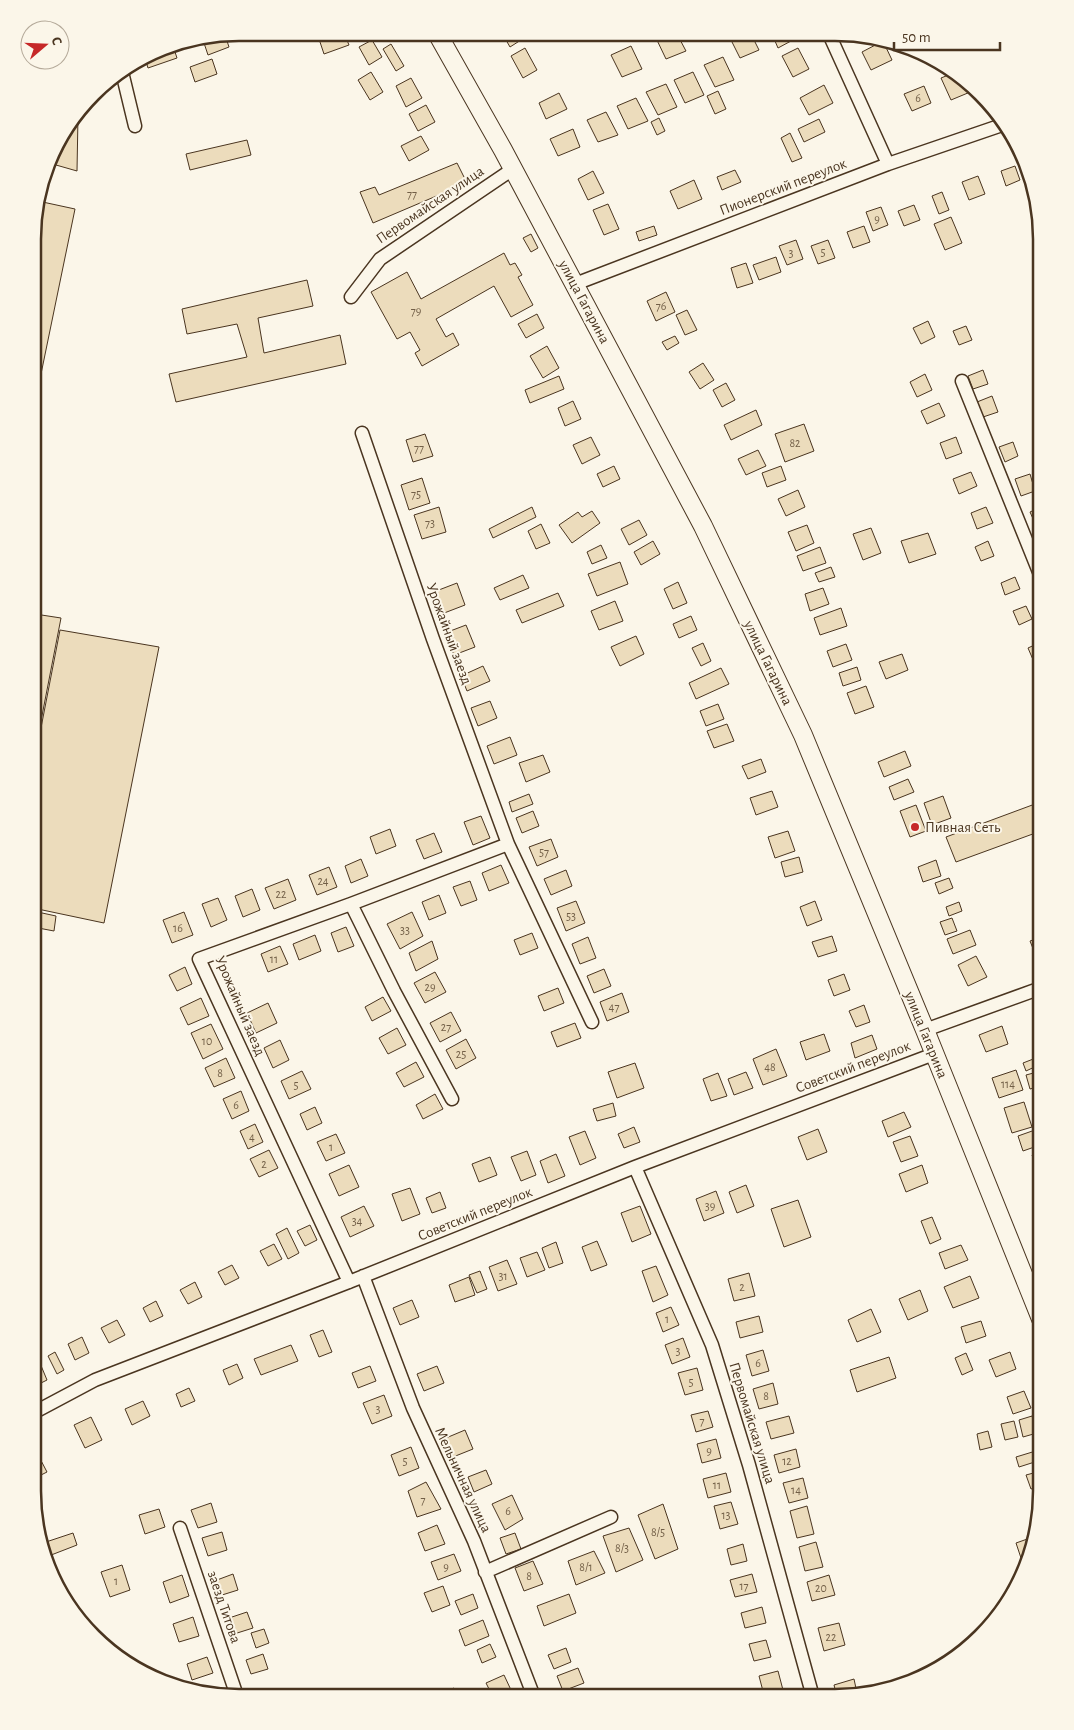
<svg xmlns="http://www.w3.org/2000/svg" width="1074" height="1730" viewBox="0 0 1074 1730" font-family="'Alegreya Sans',sans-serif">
	<rect width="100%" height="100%" fill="#fbf6e9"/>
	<path fill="#ecdcbc" stroke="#4a3520" d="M317 33H344L349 45 324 54Z
		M502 33H532L510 47Z
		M661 34H677L686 51 666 59 655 36Z
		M732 34H751L759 50 740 58 729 36Z
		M772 34H788L791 41 778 48Z
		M225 35 229 47 208 55 203 40Z
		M372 40 382 57 369 65 359 47Z
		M883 41 892 60 871 70 862 52Z
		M391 44 404 66 396 71 383 49Z
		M173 46 177 58 148 68 145 58 161 48Z
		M631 46 642 69 622 77 611 55Z
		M525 48 537 70 523 78 511 56Z
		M798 48 809 69 793 77 782 56Z
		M723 57 734 80 715 87 704 65Z
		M212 59 217 74 195 82 190 67Z
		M371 72 383 92 370 100 358 80Z
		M693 72 704 95 685 103 674 80Z
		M956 72 975 90 951 100 941 78Z
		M411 78 422 98 406 107 396 86Z
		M666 84 677 107 658 115 646 92Z
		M824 85 833 103 809 115 800 98Z
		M924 86 931 103 912 111 904 94Z
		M718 91 726 109 715 114 707 96Z
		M559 93 567 109 546 119 539 103Z
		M636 98 648 121 628 129 617 106Z
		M426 105 435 122 418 131 409 114Z
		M606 112 618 135 598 142 587 120Z
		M78 116 77 171 49 163 54 148Z
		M659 118 665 131 657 135 651 122Z
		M819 119 825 132 804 142 798 129Z
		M573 129 580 147 558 156 550 139Z
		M790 133 802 158 792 162 781 138Z
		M421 136 429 150 409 161 401 146Z
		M247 140 251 155 190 170 186 154Z
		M457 163 467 183 373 223 360 192 375 187 379 195Z
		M1015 166 1020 180 1006 186 1001 171Z
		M735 170 741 182 722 190 717 177Z
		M593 171 604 193 588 200 578 179Z
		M978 176 985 194 969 200 962 182Z
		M694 180 702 199 678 209 670 191Z
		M942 192 949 210 939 214 932 196Z
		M38 201 75 209 34 408V213Z
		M608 204 619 229 604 235 593 210Z
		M914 205 920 220 904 226 898 211Z
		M881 207 888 225 873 231 866 212Z
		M951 217 962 243 945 250 934 224Z
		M654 226 657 235 639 241 636 232Z
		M864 226 870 242 853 248 847 232Z
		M531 234 538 248 531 252 523 238Z
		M796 240 803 259 787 265 779 246Z
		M828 240 835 258 818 264 811 246Z
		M504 253 510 265 515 263 522 275 518 277 533 305 511 317 494 286 436 319 446 337 453 333 459 345 422 366 415 353 420 350 410 332 397 339 371 292 407 272 421 299Z
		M776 257 781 272 759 280 753 265Z
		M746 263 753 283 737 288 731 268Z
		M307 280 313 306 258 318 264 353 340 335 346 364 176 402 169 374 247 357 237 324 187 334 182 309Z
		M666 292 675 312 656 321 647 301Z
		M687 310 697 330 685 335 676 315Z
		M537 314 544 328 526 338 518 324Z
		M928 321 935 337 921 344 913 328Z
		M966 326 972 340 959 345 953 331Z
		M675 336 679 343 667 350 662 342Z
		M547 346 559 368 543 378 530 356Z
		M703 363 714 380 700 389 689 372Z
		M983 370 988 384 973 389 968 376Z
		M925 374 932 390 917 397 910 382Z
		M559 376 564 389 530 403 525 390Z
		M726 383 735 400 722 407 713 390Z
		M992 396 998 412 983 417 977 402Z
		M573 401 581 419 565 426 558 408Z
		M939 403 945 416 927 424 921 411Z
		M756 410 762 425 731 440 724 425Z
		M804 424 814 451 785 462 775 434Z
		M425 434 433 456 413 462 406 440Z
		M591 437 600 455 582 464 573 445Z
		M956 437 962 453 946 459 940 443Z
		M1013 442 1018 456 1005 462 999 447Z
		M758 450 766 466 746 475 738 459Z
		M614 466 620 479 603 487 597 474Z
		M781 466 786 480 767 487 762 473Z
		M971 472 977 486 959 494 953 479Z
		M1030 474 1035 491 1021 496 1015 479Z
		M422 478 430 503 409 510 401 485Z
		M798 490 805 507 786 516 778 499Z
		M439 507 446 532 422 539 414 515Z
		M532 507 536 517 493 538 489 529Z
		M986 507 993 523 977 529 971 513Z
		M1041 507V529L1038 530 1030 512Z
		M592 511 600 523 572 543 559 525 578 512 582 517Z
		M639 520 647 535 629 545 621 529Z
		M541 524 550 543 536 549 528 531Z
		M807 525 814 543 796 551 788 532Z
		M871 528 881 553 863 560 853 534Z
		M928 533 936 554 909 563 901 541Z
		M653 541 660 554 641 565 634 552Z
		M988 541 994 556 981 561 975 547Z
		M601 545 607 558 592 564 587 552Z
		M820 547 826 563 803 571 797 556Z
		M620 562 628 584 597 596 588 574Z
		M831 567 835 577 819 582 815 573Z
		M523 575 529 588 500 600 494 588Z
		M1015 577 1020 589 1005 595 1001 583Z
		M678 582 687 603 673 609 664 589Z
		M457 583 465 605 439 615 431 593Z
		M823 588 829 604 810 611 805 594Z
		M558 593 564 606 522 623 516 610Z
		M615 601 623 621 599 630 591 611Z
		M1026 606 1032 619 1019 625 1013 611Z
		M841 608 847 626 820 635 814 618Z
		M35 614 61 618 33 762 34 623Z
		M691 616 697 630 679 638 673 624Z
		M466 625 475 647 454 655 445 633Z
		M60 630 159 647 104 923 33 908V769Z
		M636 636 644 654 620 666 611 647Z
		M1041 642V659L1034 662 1028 648Z
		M703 643 711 661 701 666 692 648Z
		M846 644 852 660 833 667 827 651Z
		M902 654 908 670 886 679 879 662Z
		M483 666 490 681 467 691 461 676Z
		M857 667 861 680 843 686 839 673Z
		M721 668 729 684 696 699 689 683Z
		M866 686 874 707 855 714 847 693Z
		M490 701 497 718 478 726 471 708Z
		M718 704 724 719 706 726 700 711Z
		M727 724 734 741 714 748 707 731Z
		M510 737 517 755 494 764 487 746Z
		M905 751 911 766 884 777 878 762Z
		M543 755 550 772 526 782 519 763Z
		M761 759 766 772 748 779 742 766Z
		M908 779 914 792 894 800 889 787Z
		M772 791 778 807 756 815 750 798Z
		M529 794 533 804 512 812 509 802Z
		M943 796 951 818 932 825 924 803Z
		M1035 804 1041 821V831L956 862 946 837Z
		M916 805 926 831 910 837 900 811Z
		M533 811 539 826 522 833 516 818Z
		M481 816 490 838 473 845 464 822Z
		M390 829 396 846 376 854 370 837Z
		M788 831 795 851 775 858 768 837Z
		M434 833 442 852 424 859 416 840Z
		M551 839 558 857 537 866 529 847Z
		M799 857 803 872 785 877 781 862Z
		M361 859 368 876 351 883 345 866Z
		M936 860 941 876 923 882 918 867Z
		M501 865 509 883 489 891 482 873Z
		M329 867 337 887 317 895 309 875Z
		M566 870 572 886 551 895 544 879Z
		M949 878 953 888 939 894 935 883Z
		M288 879 296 900 274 909 265 888Z
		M470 881 477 900 461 906 453 887Z
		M252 889 260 910 243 917 235 896Z
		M439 895 446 913 429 920 422 902Z
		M218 898 227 920 211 927 202 904Z
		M576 901 585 923 566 931 557 908Z
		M815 901 822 920 807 926 800 907Z
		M959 902 962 911 949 916 946 907Z
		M33 911 56 916 54 931 33 927Z
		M184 912 193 935 172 943 163 920Z
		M412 912 423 936 400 949 387 924Z
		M952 918 957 931 945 935 940 922Z
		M346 927 354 946 338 952 331 933Z
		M970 930 976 945 953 954 947 939Z
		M532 933 538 948 520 955 514 940Z
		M315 935 321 951 299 960 293 944Z
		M832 936 837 951 818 957 812 942Z
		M588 937 596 958 580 964 572 944Z
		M1041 937V959L1038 961 1030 941Z
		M432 941 438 959 416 971 409 953Z
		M280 946 288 964 268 972 261 954Z
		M976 956 987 977 968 986 958 965Z
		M185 967 192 984 177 991 169 975Z
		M604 969 611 986 594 993 587 976Z
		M435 972 446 992 425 1003 414 983Z
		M844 974 850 990 834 996 828 980Z
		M558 988 564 1003 544 1011 538 996Z
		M622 993 629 1012 607 1021 600 1002Z
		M383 997 391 1011 372 1021 365 1007Z
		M201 998 209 1016 188 1025 180 1008Z
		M1041 999V1011L1039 1012 1034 1002Z
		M268 1003 277 1023 256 1033 247 1013Z
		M864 1005 870 1022 856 1027 849 1011Z
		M451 1012 461 1031 440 1042 430 1023Z
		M575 1023 581 1038 557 1047 551 1032Z
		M211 1024 223 1049 203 1059 191 1033Z
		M1002 1026 1008 1044 986 1052 979 1035Z
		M397 1028 406 1045 388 1054 379 1038Z
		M824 1034 830 1051 806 1060 800 1042Z
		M872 1035 877 1049 855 1058 851 1043Z
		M466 1039 476 1058 456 1069 446 1050Z
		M280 1040 289 1060 273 1068 264 1048Z
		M776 1049 787 1076 763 1085 753 1059Z
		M1041 1056V1064L1026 1071 1023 1063Z
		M226 1058 235 1078 214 1087 205 1068Z
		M416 1062 424 1077 404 1087 396 1073Z
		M635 1063 644 1088 617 1098 608 1072Z
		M1016 1070 1023 1090 999 1098 992 1078Z
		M302 1071 311 1089 289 1099 281 1081Z
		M1041 1071V1086L1030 1089 1026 1075Z
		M746 1072 753 1088 734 1095 728 1079Z
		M718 1073 727 1096 711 1101 703 1079Z
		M241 1091 249 1111 232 1119 223 1099Z
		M435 1094 443 1109 423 1119 416 1105Z
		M1024 1102 1032 1127 1012 1133 1004 1108Z
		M613 1103 616 1116 597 1121 593 1109Z
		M315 1107 322 1123 307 1130 300 1114Z
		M904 1112 911 1127 888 1137 882 1121Z
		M255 1124 263 1142 248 1149 240 1131Z
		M634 1127 640 1142 624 1148 618 1134Z
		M818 1129 827 1152 807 1160 798 1137Z
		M1035 1130 1040 1145 1023 1151 1018 1136Z
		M585 1131 596 1158 580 1165 569 1137Z
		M336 1134 345 1153 326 1161 317 1142Z
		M910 1136 918 1156 901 1162 893 1142Z
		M269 1150 278 1168 259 1177 250 1159Z
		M527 1151 536 1175 521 1181 511 1157Z
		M1041 1152V1170L1038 1171 1032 1155Z
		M556 1154 565 1176 548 1183 540 1161Z
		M490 1157 497 1175 479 1182 472 1164Z
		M349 1165 359 1187 339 1196 329 1174Z
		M922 1165 928 1183 906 1192 899 1174Z
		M746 1185 754 1206 737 1213 729 1192Z
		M410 1188 420 1214 402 1221 392 1194Z
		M716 1191 724 1213 704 1221 696 1199Z
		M440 1192 446 1208 432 1213 426 1198Z
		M798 1200 811 1237 784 1247 771 1209Z
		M364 1206 374 1226 350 1237 341 1217Z
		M640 1206 651 1234 632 1242 621 1213Z
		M932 1217 941 1239 930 1244 921 1221Z
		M310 1225 317 1240 305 1246 297 1231Z
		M287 1228 299 1253 288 1259 276 1234Z
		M597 1241 607 1265 591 1271 582 1247Z
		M556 1242 563 1263 549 1268 542 1248Z
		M274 1244 282 1259 268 1266 260 1251Z
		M961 1245 968 1260 945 1269 939 1253Z
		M537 1252 545 1270 527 1277 520 1258Z
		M507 1260 517 1284 498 1291 489 1267Z
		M232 1265 239 1278 225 1285 218 1272Z
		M656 1266 668 1295 653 1302 642 1271Z
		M480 1271 487 1289 477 1293 469 1275Z
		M749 1273 755 1296 734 1301 728 1279Z
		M970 1276 979 1298 953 1308 944 1287Z
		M469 1277 475 1295 455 1302 449 1285Z
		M195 1282 202 1297 188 1304 180 1290Z
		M920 1290 928 1311 908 1320 899 1299Z
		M412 1300 419 1317 400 1325 393 1308Z
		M156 1301 163 1316 150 1322 143 1308Z
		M671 1307 679 1325 663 1332 656 1313Z
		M871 1309 881 1332 857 1342 848 1320Z
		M759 1316 763 1332 740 1338 736 1322Z
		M117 1320 125 1335 109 1343 101 1328Z
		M981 1321 986 1336 966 1343 961 1327Z
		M323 1330 332 1352 319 1357 310 1335Z
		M82 1337 89 1353 75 1360 68 1344Z
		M683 1338 690 1357 672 1364 665 1345Z
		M291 1345 298 1361 261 1375 254 1359Z
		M763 1350 769 1371 752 1376 746 1355Z
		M55 1352 64 1370 57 1374 48 1356Z
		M1010 1352 1016 1369 996 1377 989 1360Z
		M966 1353 973 1370 962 1375 955 1358Z
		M37 1356 47 1380 33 1387V1358Z
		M889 1357 896 1378 857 1392 850 1370Z
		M237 1364 243 1378 229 1385 223 1370Z
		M370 1366 376 1381 358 1388 352 1373Z
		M437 1366 444 1383 424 1391 417 1374Z
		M697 1368 703 1390 685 1395 678 1373Z
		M773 1383 778 1404 759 1409 753 1389Z
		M189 1388 195 1401 181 1407 176 1394Z
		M1024 1391 1031 1408 1013 1414 1007 1397Z
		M384 1395 392 1416 372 1424 363 1403Z
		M143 1401 150 1416 132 1425 125 1409Z
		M708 1411 713 1427 696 1432 691 1415Z
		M789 1416 794 1433 771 1439 766 1422Z
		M1032 1416 1037 1433 1023 1437 1019 1420Z
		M91 1417 102 1440 85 1448 74 1425Z
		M1014 1421 1018 1437 1005 1440 1001 1424Z
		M465 1430 473 1449 453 1457 446 1438Z
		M988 1431 992 1447 980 1450 977 1434Z
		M716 1439 721 1458 702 1463 697 1444Z
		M411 1447 419 1468 399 1476 391 1455Z
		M796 1449 800 1467 779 1473 774 1455Z
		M1039 1450 1041 1460 1019 1467 1016 1457Z
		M36 1451 47 1472 35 1478 33 1472V1452Z
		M486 1470 492 1484 474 1492 468 1477Z
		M1041 1471V1486L1031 1489 1026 1475Z
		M726 1473 731 1492 708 1498 703 1479Z
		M803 1478 808 1498 789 1503 783 1483Z
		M426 1482 441 1509 417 1517 408 1491Z
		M512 1495 523 1519 505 1530 492 1504Z
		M1041 1497V1504L1039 1510 1036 1499Z
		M731 1502 738 1524 720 1529 714 1506Z
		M211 1503 217 1522 198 1528 191 1510Z
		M663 1504 678 1549 655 1559 638 1515Z
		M807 1506 814 1534 797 1538 790 1511Z
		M159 1509 165 1527 145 1534 139 1515Z
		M437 1525 445 1544 425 1551 418 1533Z
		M629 1528 643 1560 616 1572 603 1536Z
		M222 1532 227 1550 208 1556 202 1538Z
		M73 1533 77 1545 46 1557 43 1543Z
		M515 1533 521 1549 506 1554 500 1538Z
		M1033 1537 1027 1563 1023 1564 1016 1543Z
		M816 1542 823 1567 805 1571 799 1547Z
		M743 1544 747 1561 731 1565 727 1549Z
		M594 1551 605 1573 576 1585 568 1561Z
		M454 1554 461 1571 438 1580 431 1562Z
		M533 1561 543 1584 524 1591 515 1568Z
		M122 1565 130 1590 110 1597 101 1572Z
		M233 1574 238 1590 222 1595 217 1580Z
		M752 1574 757 1592 735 1597 730 1580Z
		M182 1575 189 1596 170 1603 163 1582Z
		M829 1575 835 1595 812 1601 807 1582Z
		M443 1586 450 1605 432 1612 424 1593Z
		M473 1594 478 1608 461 1615 455 1601Z
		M569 1594 576 1613 544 1626 537 1606Z
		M762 1607 766 1623 745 1628 741 1613Z
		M247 1612 253 1628 234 1634 229 1618Z
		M193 1617 199 1636 179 1642 173 1624Z
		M483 1620 489 1636 465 1646 459 1630Z
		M839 1623 845 1645 824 1651 818 1628Z
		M264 1629 269 1643 256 1648 251 1633Z
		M766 1640 771 1657 754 1661 749 1644Z
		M490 1644 496 1657 482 1663 477 1650Z
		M566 1648 571 1662 554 1669 548 1655Z
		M263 1654 268 1669 251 1674 246 1660Z
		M207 1657 213 1673 192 1680 187 1664Z
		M578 1668 584 1683 563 1691 557 1676Z
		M778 1671 783 1690 764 1695 759 1676Z
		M504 1675 511 1690 493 1697 486 1683Z
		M854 1679 857 1693 837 1697 834 1685Z
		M454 1688 458 1696H434Z"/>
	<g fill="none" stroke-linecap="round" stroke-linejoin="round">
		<g stroke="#4a3520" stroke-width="15">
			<path id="street" d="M829 34 888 164
				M122 72 135 126
				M575 284 888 164 1005 124
				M351 297 380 259 513 169
				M962 381 1041 577
				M362 433 433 639 508 844 592 1022
				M351 904 394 991 452 1099
				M925 1030 1041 988
				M635 1167 712 1345 749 1465 813 1697
				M363 1276 413 1408 474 1541 534 1697
				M349 1282 199 959 351 904 508 844
				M33 1413 95 1380 349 1282 635 1167 934 1054
				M180 1528 237 1696
				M485 1572 611 1517"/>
		</g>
		<g stroke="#4a3520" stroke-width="20">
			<path id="secondary" d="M437 33 503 150 703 526 803 735 925 1030 1041 1319"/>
		</g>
		<use href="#street" stroke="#fbf6e9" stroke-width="12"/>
		<use href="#secondary" stroke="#fbf6e9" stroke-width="18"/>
	</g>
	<circle fill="#c62828" stroke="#fbf6e9" stroke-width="2" cx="915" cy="827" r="5"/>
	<g text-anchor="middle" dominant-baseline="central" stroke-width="4" stroke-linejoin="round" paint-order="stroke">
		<g font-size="12" fill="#725f47">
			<text x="918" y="98">6</text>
			<text x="412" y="194">77</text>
			<text x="877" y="219">9</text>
			<text x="823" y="252">5</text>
			<text x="791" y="253">3</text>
			<text x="661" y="306">76</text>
			<text x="416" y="311">79</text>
			<text x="795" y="443">82</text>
			<text x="419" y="448">77</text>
			<text x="416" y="494">75</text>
			<text x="430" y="523">73</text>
			<text x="544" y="852">57</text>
			<text x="323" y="881">24</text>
			<text x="281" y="894">22</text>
			<text x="571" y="916">53</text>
			<text x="178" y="928">16</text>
			<text x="405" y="930">33</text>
			<text x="274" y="959">11</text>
			<text x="430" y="987">29</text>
			<text x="614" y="1007">47</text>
			<text x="446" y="1027">27</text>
			<text x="207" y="1041">10</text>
			<text x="461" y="1054">25</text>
			<text x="770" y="1067">48</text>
			<text x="220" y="1073">8</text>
			<text x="1008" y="1084">114</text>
			<text x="296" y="1085">5</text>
			<text x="236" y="1105">6</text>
			<text x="252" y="1137">4</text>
			<text x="331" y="1147">1</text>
			<text x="264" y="1164">2</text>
			<text x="710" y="1206">39</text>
			<text x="357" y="1221">34</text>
			<text x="503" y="1276">31</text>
			<text x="742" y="1287">2</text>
			<text x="667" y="1319">1</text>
			<text x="678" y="1351">3</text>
			<text x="758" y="1363">6</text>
			<text x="691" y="1382">5</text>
			<text x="766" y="1396">8</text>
			<text x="378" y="1409">3</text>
			<text x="702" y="1421">7</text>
			<text x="709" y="1451">9</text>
			<text x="405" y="1461">5</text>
			<text x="787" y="1461">12</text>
			<text x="717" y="1485">11</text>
			<text x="796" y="1490">14</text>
			<text x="423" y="1500">7</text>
			<text x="508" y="1511">6</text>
			<text x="726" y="1515">13</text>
			<text x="658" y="1532">8/5</text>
			<text x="622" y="1548">8/3</text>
			<text x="446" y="1567">9</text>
			<text x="586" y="1567">8/1</text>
			<text x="529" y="1576">8</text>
			<text x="116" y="1581">1</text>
			<text x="744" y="1586">17</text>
			<text x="821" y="1588">20</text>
			<text x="831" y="1637">22</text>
		</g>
		<g font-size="15" fill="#4a3520" stroke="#fbf6e9">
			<text transform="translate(783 187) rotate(-21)">Пионерский переулок</text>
			<text transform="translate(430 205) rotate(-34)">Первомайская улица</text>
			<text transform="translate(584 302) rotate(62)">улица Гагарина</text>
			<text transform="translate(449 634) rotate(70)">Урожайный заезд</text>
			<text transform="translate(768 663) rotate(64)">улица Гагарина</text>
			<text transform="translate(240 1006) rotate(67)">Урожайный заезд</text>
			<text transform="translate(926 1035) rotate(68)">улица Гагарина</text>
			<text transform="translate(853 1067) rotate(-21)">Советский переулок</text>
			<text transform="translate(475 1214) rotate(-22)">Советский переулок</text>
			<text transform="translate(752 1423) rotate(73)">Первомайская улица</text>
			<text transform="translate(463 1480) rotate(65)">Мельничная улица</text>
			<text transform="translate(224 1607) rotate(71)">заезд Титова</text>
		</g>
		<g font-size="15" fill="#4a3520" stroke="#fbf6e9" text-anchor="start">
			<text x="925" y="827">Пивная Сеть</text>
		</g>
	</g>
	<path d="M0 0H1074V1730H0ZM239 41H835A198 198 0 0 1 1033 239V1491A198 198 0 0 1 835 1689H239A198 198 0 0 1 41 1491V239A198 198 0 0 1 239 41Z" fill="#fbf6e9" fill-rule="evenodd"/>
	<path fill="none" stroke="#4a3520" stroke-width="2.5" d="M239 41H835A198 198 0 0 1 1033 239V1491A198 198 0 0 1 835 1689H239A198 198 0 0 1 41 1491V239A198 198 0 0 1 239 41Z"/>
	<g transform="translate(45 45) rotate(71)"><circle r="24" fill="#fbf6e9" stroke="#b4a999"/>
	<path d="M0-4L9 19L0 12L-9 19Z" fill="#c62828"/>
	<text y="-8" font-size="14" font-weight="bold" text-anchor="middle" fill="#4a3520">С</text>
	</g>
	<path d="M894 42v8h106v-8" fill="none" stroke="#4a3520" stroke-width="2.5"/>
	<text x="902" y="42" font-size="15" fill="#4a3520" stroke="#fbf6e9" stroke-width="4" paint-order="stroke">50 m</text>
</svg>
